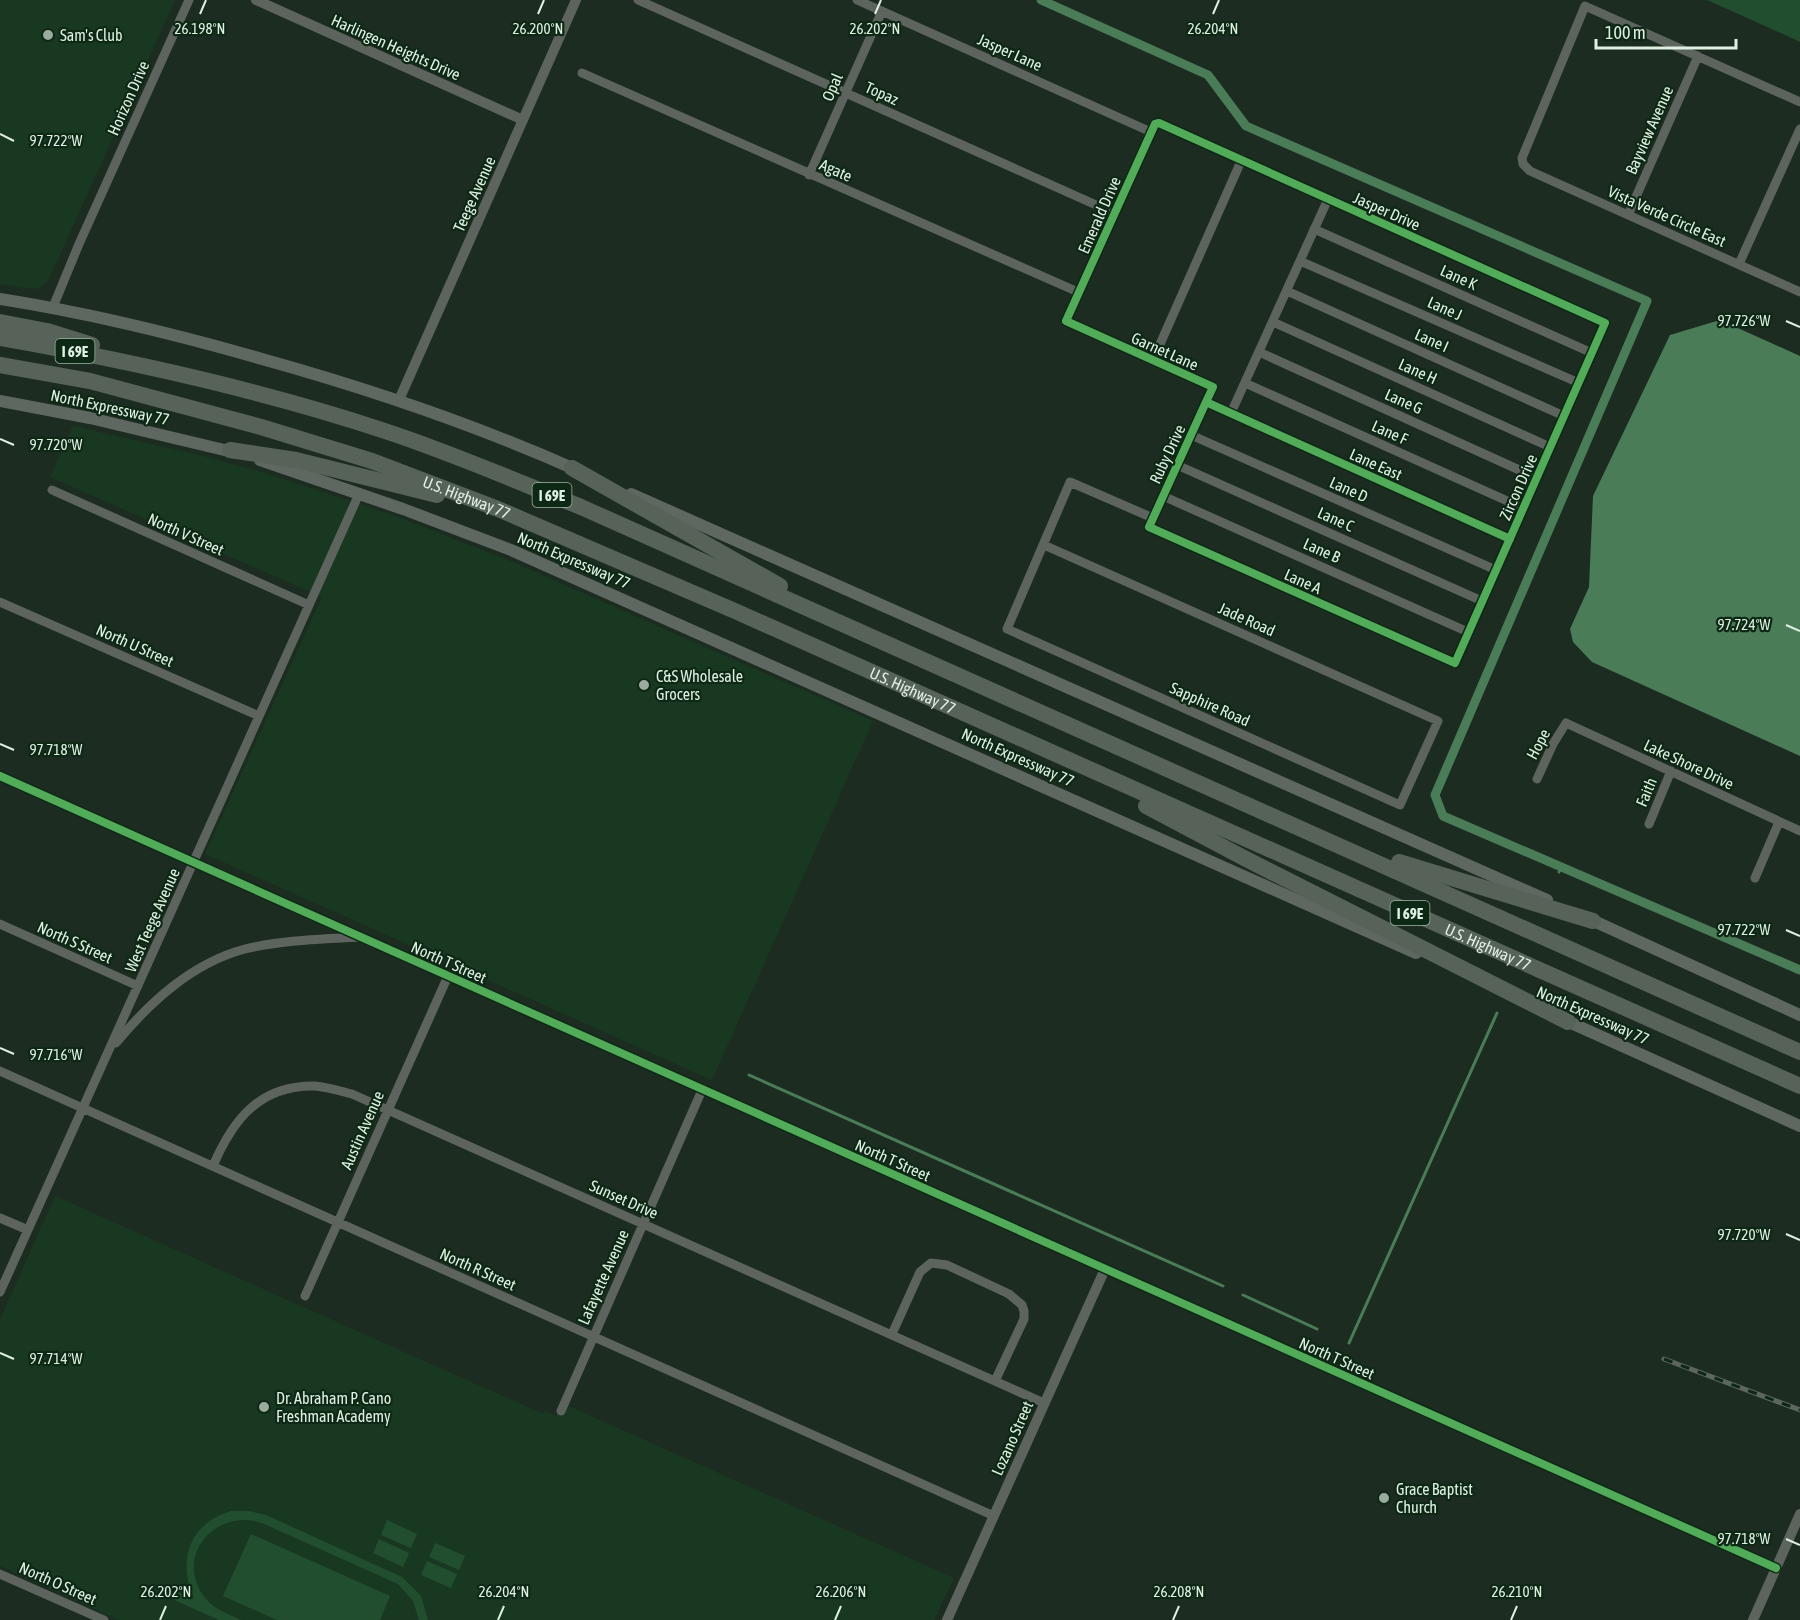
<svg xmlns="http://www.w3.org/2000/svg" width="1800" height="1620" viewBox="0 0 1800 1620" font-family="'Asap Condensed',sans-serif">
	<rect width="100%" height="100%" fill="#1d2c21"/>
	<path fill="#193822" d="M0 0H175L48 281 39 288 32 289 0 284Z
		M73 426 207 457 265 473 398 517 515 563 873 721 712 1080 205 854 322 597 50 477Z
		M55 1196 543 1414 545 1411 556 1416 562 1403 954 1578 934 1620H119L0 1566V1320Z"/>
	<path fill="#224e30" d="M1707 0H1800V42L1794 39Z
		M231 1511H249L266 1515 402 1577 421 1596 428 1620H419L413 1601 398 1584 262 1523C215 1507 172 1558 206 1599 215 1610 229 1614 241 1620H219L172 1599 176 1591 194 1599C177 1560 189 1524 231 1511Z
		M387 1520 417 1534 411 1548 381 1535Z
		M251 1534 390 1596 380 1620H277L223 1596Z
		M379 1539 409 1553 403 1567 373 1553Z
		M435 1543 465 1556 459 1570 429 1557Z
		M427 1561 457 1574 451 1588 421 1575Z"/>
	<path fill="#497c57" d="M1720 320 1800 356V756L1592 662 1573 642 1570 629 1589 587 1593 496 1670 335Z"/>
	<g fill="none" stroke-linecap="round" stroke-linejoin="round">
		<path stroke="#497c57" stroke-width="3" d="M1559 872 1561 867
			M749 1075 1223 1286
			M1243 1295 1317 1329
			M1349 1343 1497 1013"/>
		<path stroke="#497c57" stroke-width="9" d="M1041 0 1208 75 1246 126 1647 301 1435 795 1443 816 1800 970"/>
		<path stroke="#5d645e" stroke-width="9" d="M638 0 1114 213
			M857 0 1151 132
			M582 73 1078 292
			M1800 102 1585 6 1522 158 1523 164 1530 171 1800 292
			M809 175 882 11
			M1628 215 1698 56
			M1314 229 1592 353
			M1300 261 1579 383
			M1739 264 1800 129
			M1287 291 1564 416
			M53 307 79 244 189 0
			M1273 322 1550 447
			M1259 352 1537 478
			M1153 360 1242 159
			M1245 383 1523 508
			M1206 402 1149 527 1455 663C1505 550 1555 436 1605 323L1159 123 1155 124 1066 321 1213 387 1206 402 1510 539
			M1231 413 1328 199
			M1191 435 1496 570
			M1177 465 1482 601
			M52 490 309 605
			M1163 496 1468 632
			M1044 545 1438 721 1400 805 1007 629 1070 482 1153 518
			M0 602 259 716
			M1537 779 1553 744 1566 723 1800 831
			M1649 824 1671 771
			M1755 878 1779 822
			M0 924 138 986
			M116 1043C150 1002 192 963 245 949 282 940 321 939 359 937
			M0 1071 994 1516
			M213 1166C233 1119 260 1085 315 1086 327 1087 340 1091 352 1094L1044 1403
			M0 1218 28 1230
			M0 1292 359 494
			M305 1296 448 976
			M892 1334 920 1272 931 1263 947 1265 1009 1294 1022 1305 1024 1311V1319L995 1381
			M561 1411 702 1090
			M0 1574 104 1620"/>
		<path stroke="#5d645e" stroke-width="10" d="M256 0 523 120
			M399 400 576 0
			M0 776 1776 1568
			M947 1620 1105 1269
			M1753 1620 1800 1514"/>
		<path stroke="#5e6860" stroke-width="12" d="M0 299C89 313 175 334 262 359 370 389 476 425 579 471
			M0 401 90 418 237 453
			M260 460 403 509 511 550 1416 953
			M631 494 1547 900
			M1585 917 1800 1015
			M1560 1018 1800 1126"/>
		<g stroke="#576259" stroke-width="16">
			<path d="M0 322 47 331 92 345"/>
			<path d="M0 338C130 361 259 389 385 431 452 453 516 481 581 507L1800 1052"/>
			<path id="s1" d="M0 365 90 381 261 427 372 461 498 509 735 611 1800 1086"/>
			<path d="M230 450 296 460 437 495"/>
			<path d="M572 468 780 586"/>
			<path d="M1146 806 1246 859 1568 1022"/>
			<path d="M1399 862 1593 921"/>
		</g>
		<g stroke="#5d665e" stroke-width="5">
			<path id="rail" d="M1664 1359 1800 1410"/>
		</g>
		<use href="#rail" stroke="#0d2815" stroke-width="3" stroke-dasharray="9" stroke-linecap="butt"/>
		<g stroke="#0d2815" stroke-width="11">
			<path id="cycleway" d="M1206 402 1149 527 1455 663C1505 550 1555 436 1605 323L1159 123 1155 124 1066 321 1213 387 1206 402 1510 539
				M0 776 1776 1568"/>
		</g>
		<use href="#cycleway" stroke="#51ab58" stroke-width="8"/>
	</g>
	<path fill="none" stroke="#dff0e2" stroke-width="2" d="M200 14 206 0M538 14 544 0M875 14 881 0M1213 14 1219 0M0 134 14 141M1786 321 1800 327M0 439 14 445M1786 625 1800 631M0 744 14 750M1786 930 1800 936M0 1048 14 1054M1786 1234 1800 1240M0 1353 14 1359M1786 1539 1800 1545M160 1620 166 1606M498 1620 504 1606M835 1620 841 1606M1173 1620 1179 1606M1511 1620 1517 1606"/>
	<g fill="#9bab9e" stroke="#0d2815" stroke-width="2">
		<circle cx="48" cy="35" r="6"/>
		<circle cx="644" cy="685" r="6"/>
		<circle cx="264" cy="1407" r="6"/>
		<circle cx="1384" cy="1498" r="6"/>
	</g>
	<g text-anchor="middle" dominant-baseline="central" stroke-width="4.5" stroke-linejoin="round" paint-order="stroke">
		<g fill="#0d2815" stroke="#a0b4a4" stroke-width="1.5">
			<rect x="55.5" y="339" width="39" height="24" rx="4.5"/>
			<rect x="532.5" y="483" width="39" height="24" rx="4.5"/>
			<rect x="1390.5" y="901" width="39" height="24" rx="4.5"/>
		</g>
		<g font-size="15" font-weight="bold" fill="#dff0e2">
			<text x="75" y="351">I 69E</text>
			<text x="552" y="495">I 69E</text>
			<text x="1410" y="913">I 69E</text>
		</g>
		<g font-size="16" fill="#dff0e2" stroke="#0d2815" text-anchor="start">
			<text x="60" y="35">Sam's Club</text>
			<text x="656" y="676">C&amp;S Wholesale<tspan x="656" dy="18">Grocers</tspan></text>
			<text x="276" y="1398">Dr. Abraham P. Cano<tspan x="276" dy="18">Freshman Academy</tspan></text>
			<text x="1396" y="1489">Grace Baptist<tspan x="1396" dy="18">Church</tspan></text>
		</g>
		<g font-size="16" fill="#dff0e2" stroke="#0d2815">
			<text transform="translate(396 47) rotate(24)">Harlingen Heights Drive</text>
			<text transform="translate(1010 52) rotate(24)">Jasper Lane</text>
			<text transform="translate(832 87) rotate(-66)">Opal</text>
			<text transform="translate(882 93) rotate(24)">Topaz</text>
			<text transform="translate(128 98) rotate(-66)">Horizon Drive</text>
			<text transform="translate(1649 130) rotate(-66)">Bayview Avenue</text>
			<text transform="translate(836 170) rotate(24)">Agate</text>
			<text transform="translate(474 194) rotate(-66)">Teege Avenue</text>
			<text transform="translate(1387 211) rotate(24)">Jasper Drive</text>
			<text transform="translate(1099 215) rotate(-66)">Emerald Drive</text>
			<text transform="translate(1667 216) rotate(24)">Vista Verde Circle East</text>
			<text transform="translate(1459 277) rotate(24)">Lane K</text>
			<text transform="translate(1445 308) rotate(24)">Lane J</text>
			<text transform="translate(1432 340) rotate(24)">Lane I</text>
			<text transform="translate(1165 351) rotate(24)">Garnet Lane</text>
			<text transform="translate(1418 371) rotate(24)">Lane H</text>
			<text transform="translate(1404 401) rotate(24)">Lane G</text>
			<text transform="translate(110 407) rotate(12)">North Expressway 77</text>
			<text transform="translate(1390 432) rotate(24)">Lane F</text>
			<text transform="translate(1167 454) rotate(-65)">Ruby Drive</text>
			<text transform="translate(1376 464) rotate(24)">Lane East</text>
			<text transform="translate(1518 487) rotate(-66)">Zircon Drive</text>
			<text transform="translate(1349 489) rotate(24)">Lane D</text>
			<text stroke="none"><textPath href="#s1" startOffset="486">U.S. Highway 77</textPath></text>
			<text transform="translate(1336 519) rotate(24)">Lane C</text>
			<text transform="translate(186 534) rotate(24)">North V Street</text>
			<text transform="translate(1322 550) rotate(24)">Lane B</text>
			<text transform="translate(574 560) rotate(23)">North Expressway 77</text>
			<text transform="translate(1303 581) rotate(24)">Lane A</text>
			<text transform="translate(1247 619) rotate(24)">Jade Road</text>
			<text transform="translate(135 645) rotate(24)">North U Street</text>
			<text stroke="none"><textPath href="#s1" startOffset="972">U.S. Highway 77</textPath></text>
			<text transform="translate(1210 704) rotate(24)">Sapphire Road</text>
			<text transform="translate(1538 744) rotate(-62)">Hope</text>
			<text transform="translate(1018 757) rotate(24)">North Expressway 77</text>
			<text transform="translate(1689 764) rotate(25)">Lake Shore Drive</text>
			<text transform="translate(1646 792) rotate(-67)">Faith</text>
			<text transform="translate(152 920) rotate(-66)">West Teege Avenue</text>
			<text transform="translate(75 942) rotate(24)">North S Street</text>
			<text stroke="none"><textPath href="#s1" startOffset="1602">U.S. Highway 77</textPath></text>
			<text transform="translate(449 962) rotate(24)">North T Street</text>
			<text transform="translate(1593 1015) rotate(24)">North Expressway 77</text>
			<text transform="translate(362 1130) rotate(-66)">Austin Avenue</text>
			<text transform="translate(893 1160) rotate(24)">North T Street</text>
			<text transform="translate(624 1199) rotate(24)">Sunset Drive</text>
			<text transform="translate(478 1269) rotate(24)">North R Street</text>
			<text transform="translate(603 1277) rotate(-66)">Lafayette Avenue</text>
			<text transform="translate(1337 1358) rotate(24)">North T Street</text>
			<text transform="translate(1012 1438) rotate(-66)">Lozano Street</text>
			<text transform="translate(58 1583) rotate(24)">North O Street</text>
		</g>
	</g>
	<g font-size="15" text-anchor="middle" fill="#dff0e2" stroke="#0d2815" stroke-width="4.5" stroke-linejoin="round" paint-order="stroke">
		<text x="200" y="34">26.198°N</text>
		<text x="538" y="34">26.200°N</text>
		<text x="875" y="34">26.202°N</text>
		<text x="1213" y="34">26.204°N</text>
		<text x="56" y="146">97.722°W</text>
		<text x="1744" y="326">97.726°W</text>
		<text x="56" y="450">97.720°W</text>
		<text x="1744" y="630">97.724°W</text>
		<text x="56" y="755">97.718°W</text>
		<text x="1744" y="935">97.722°W</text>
		<text x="56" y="1060">97.716°W</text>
		<text x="1744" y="1240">97.720°W</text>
		<text x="56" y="1364">97.714°W</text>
		<text x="1744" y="1544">97.718°W</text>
		<text x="166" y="1597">26.202°N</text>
		<text x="504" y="1597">26.204°N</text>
		<text x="841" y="1597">26.206°N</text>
		<text x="1179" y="1597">26.208°N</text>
		<text x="1517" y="1597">26.210°N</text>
	</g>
	<path d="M1596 39v9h140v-9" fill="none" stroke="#dff0e2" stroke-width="3"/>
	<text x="1605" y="39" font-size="18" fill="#dff0e2" stroke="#0d2815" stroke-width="4.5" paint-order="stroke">100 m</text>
</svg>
